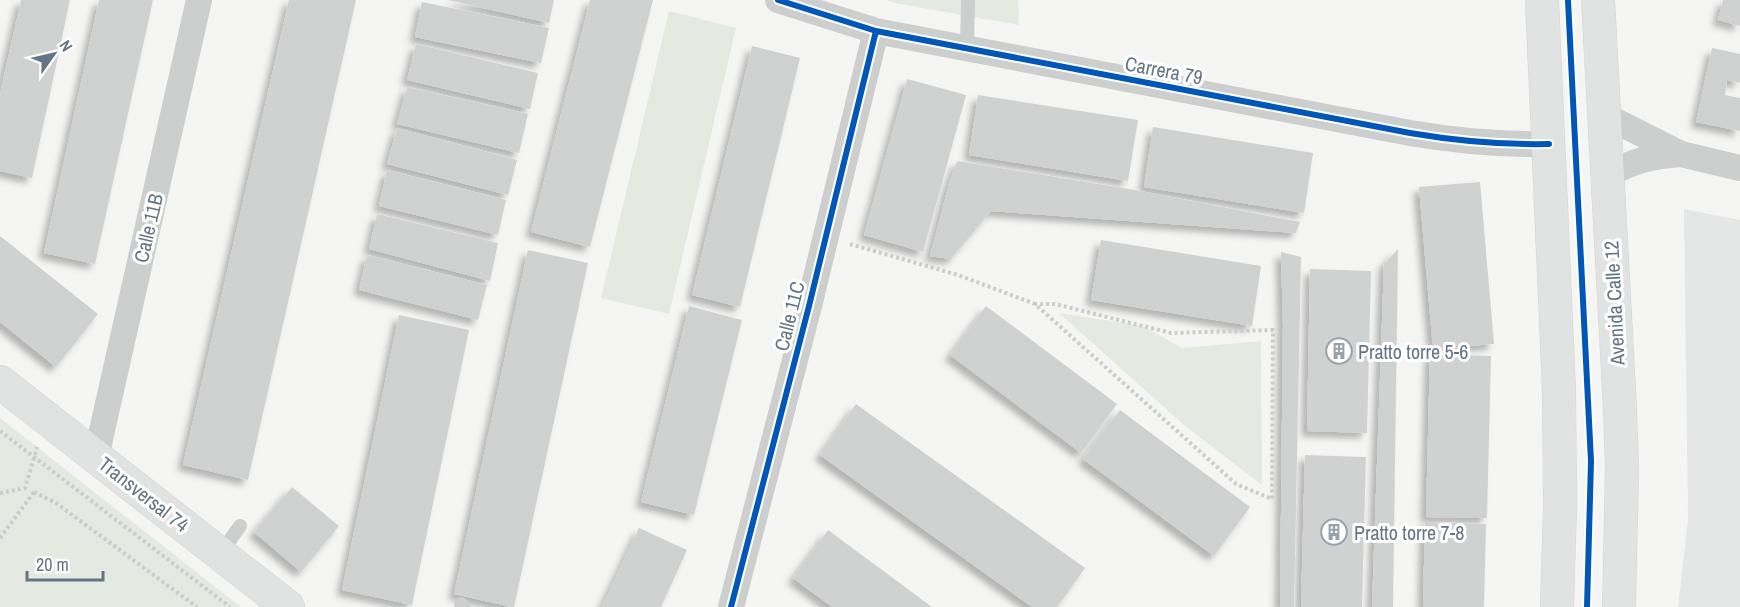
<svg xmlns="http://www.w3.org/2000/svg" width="1740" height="607" viewBox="0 0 1740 607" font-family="'Archivo Narrow',sans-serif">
	<defs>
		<filter id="shadow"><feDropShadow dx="-5.5" dy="5.5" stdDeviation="3" flood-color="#0004"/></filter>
	</defs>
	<rect width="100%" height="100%" fill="#f5f6f4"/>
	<path fill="#e5e7e6" d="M1684 209 1740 220V607H1678L1688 520Z"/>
	<path fill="#e4e9e2" d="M886 0H1018L1019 25 895 3Z
		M669 11 736 28 669 314 601 298Z
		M1059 313 1143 326 1182 348 1261 341 1262 485 1184 425Z
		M0 418 241 607H0Z"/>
	<path fill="#d0d1d1" filter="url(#shadow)" d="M21 0H70L32 178 0 171V94Z
		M99 0H153L95 264 44 253Z
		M289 0H356L248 480 183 465Z
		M448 0H554L549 23Z
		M590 0H653L590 247 531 232Z
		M1723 0H1740V26L1718 20Z
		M422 2 549 28 541 63 415 37Z
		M416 44 538 73 530 109 407 80Z
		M752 46 800 58 740 307 692 295Z
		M1712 48 1740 54V83L1727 80 1725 95 1740 98V131L1696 122Z
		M907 79 966 95 923 252 864 235Z
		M407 87 528 114 519 153 397 124Z
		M978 95 1138 120 1128 181 969 155Z
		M1153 127 1313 153 1304 213 1144 187Z
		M397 128 517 160 508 195 387 164Z
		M957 161 1135 190 1300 222 1296 233 991 211 951 259 930 256 949 184Z
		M387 170 506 200 498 235 379 206Z
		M1480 182 1494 344 1433 349 1419 187Z
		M377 214 498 243 490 281 369 249Z
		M0 236 98 314 56 367 0 322Z
		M1101 240 1261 266 1252 326 1091 300Z
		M1398 249 1393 607H1372L1384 264Z
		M528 250 588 263 514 607H512L454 594Z
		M1281 252 1301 257 1294 607H1280L1283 325Z
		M367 255 487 285 478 320 359 290Z
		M1310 269 1371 271 1367 433 1307 431Z
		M689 306 742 320 694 515 641 502Z
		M986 306 1117 404 1081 453 950 355Z
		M399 315 469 330 412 605 342 590Z
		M1430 354 1491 356 1487 518 1426 517Z
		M856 404 1085 568 1057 607H1032L820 455Z
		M1120 410 1250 507 1214 556 1083 459Z
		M1305 455 1366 457 1362 607H1301Z
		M292 487 339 526 301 572 254 532Z
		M1425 522 1486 524 1484 607H1423Z
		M639 528 687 550 661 607H602Z
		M828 530 932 607H832L793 578Z"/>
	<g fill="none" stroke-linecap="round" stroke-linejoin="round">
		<g stroke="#d2d4d4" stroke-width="34">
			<path id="secondary" d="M1542 0 1559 391 1560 506 1557 607
				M1598 0 1620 409 1622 469 1619 607
				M0 382 288 607"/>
		</g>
		<path stroke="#cbcccc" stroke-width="4" stroke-dasharray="3 3" stroke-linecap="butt" d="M850 244 958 275 1035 304 1236 484 1272 499 1273 330 1171 333 1055 304H1035
			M0 431 230 607
			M34 492 56 503 197 607
			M0 493 25 488 37 447
			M0 538 34 492"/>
		<path stroke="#cdcfcf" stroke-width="14" d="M967 49 968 0
			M220 554 240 526
			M461 604 464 607"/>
		<path stroke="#cdcfcf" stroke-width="26" d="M778 0 876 31 1410 133C1457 141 1501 145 1549 144
			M1604 115 1681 154 1740 168
			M1607 175C1633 161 1651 156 1681 154
			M96 457 199 0
			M731 607 809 306 876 31"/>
		<use href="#secondary" stroke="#e1e2e2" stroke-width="33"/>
		<g stroke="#fff" stroke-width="10">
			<path id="cycleway" d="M778 0 876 31 1410 133C1457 141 1501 145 1549 144
				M1568 0 1591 461 1587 607
				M731 607 809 306 876 31"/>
		</g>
		<use href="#cycleway" stroke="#0057b8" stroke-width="6"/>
	</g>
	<defs>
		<g id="building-ring" transform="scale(1.35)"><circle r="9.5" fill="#fff" stroke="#97a2ac" stroke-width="1.5"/><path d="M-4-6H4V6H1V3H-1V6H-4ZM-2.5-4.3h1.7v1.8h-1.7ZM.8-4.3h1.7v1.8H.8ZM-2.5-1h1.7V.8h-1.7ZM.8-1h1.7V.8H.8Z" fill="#97a2ac"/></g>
	</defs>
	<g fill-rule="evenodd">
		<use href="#building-ring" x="1339" y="351"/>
		<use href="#building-ring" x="1334" y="532"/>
	</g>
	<g text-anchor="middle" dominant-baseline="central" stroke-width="6" stroke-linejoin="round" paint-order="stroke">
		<g font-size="20" fill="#657585" stroke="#fff">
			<text transform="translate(1164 70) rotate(11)">Carrera 79</text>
			<text transform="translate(148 228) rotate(-77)">Calle 11B</text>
			<text transform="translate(1614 303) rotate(-93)">Avenida Calle 12</text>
			<text transform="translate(789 316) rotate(-76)">Calle 11C</text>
			<text transform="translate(144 494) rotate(38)">Transversal 74</text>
		</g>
		<g font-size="20" fill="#657585" stroke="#fff" text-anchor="start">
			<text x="1358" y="351">Pratto torre 5-6</text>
			<text x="1354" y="532">Pratto torre 7-8</text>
		</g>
	</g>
	<g transform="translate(54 54) rotate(56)" stroke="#ffffff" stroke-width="4.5" paint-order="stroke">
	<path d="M0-4.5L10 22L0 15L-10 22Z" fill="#657585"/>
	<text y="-9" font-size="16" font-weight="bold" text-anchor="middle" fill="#657585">N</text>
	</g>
	<path d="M27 571v9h76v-9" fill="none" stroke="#657585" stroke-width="3"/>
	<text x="36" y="571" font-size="18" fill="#657585" stroke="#ffffff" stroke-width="4.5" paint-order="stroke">20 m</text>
</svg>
